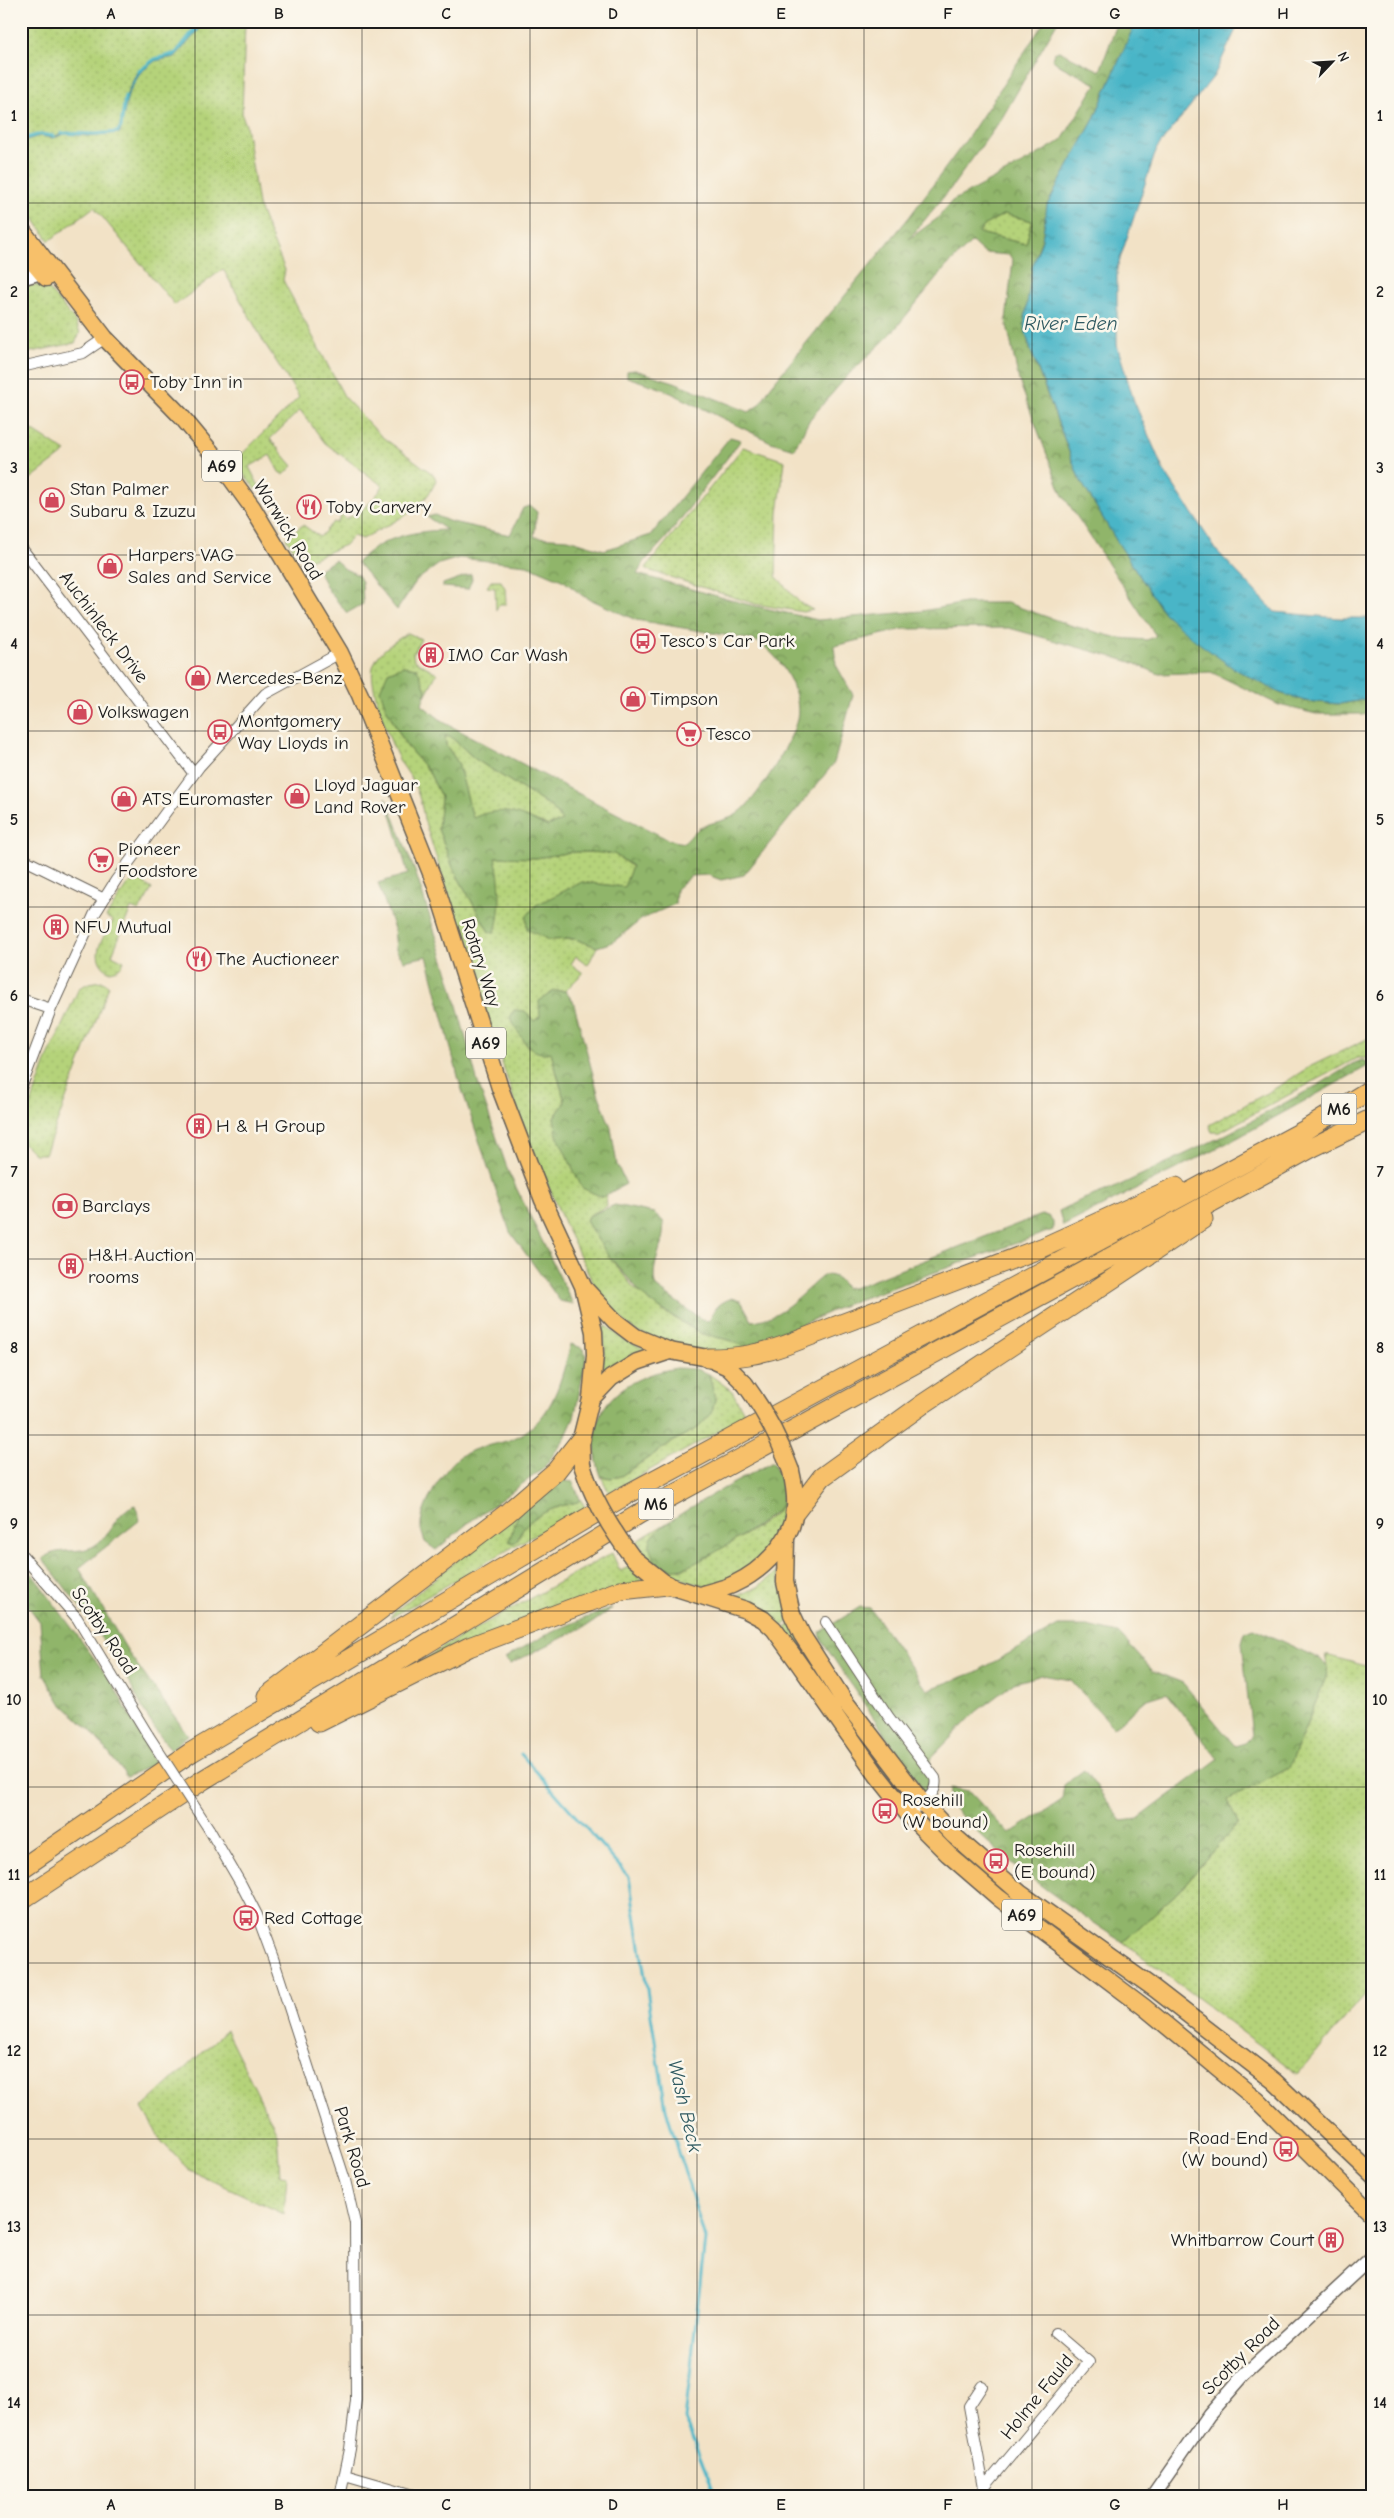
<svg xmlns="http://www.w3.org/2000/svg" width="1394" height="2518" viewBox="0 0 1394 2518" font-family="'Comic Neue',sans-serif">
	<defs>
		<pattern id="green-dots" width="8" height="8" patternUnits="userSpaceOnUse" patternTransform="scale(1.25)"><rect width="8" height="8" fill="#b5d37a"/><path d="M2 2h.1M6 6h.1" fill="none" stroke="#9bb569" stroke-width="1.8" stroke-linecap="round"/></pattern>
		<pattern id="forest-crowns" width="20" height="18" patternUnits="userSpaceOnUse" patternTransform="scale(1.25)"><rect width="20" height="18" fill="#90b56a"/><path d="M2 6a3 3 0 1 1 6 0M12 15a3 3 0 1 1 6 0" fill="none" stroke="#759256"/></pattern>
		<pattern id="water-ripples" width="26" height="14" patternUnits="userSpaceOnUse" patternTransform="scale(1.25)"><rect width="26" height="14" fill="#4ab5c7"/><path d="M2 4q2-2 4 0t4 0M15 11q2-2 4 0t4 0" fill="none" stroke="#3d92a1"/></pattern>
	</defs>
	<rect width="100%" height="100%" fill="#fbf7ec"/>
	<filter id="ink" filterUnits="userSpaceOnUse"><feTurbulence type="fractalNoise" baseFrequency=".02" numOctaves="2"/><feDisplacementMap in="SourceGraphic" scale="10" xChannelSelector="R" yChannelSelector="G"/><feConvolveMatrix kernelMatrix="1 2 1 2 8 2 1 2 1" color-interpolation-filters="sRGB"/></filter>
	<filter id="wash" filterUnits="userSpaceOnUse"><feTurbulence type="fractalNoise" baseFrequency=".0096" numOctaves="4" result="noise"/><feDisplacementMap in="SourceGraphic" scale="20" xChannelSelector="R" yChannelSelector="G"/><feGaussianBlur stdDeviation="1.12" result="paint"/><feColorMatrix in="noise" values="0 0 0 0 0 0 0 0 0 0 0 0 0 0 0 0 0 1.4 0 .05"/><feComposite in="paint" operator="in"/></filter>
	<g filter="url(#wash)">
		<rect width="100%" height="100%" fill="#f2e2c6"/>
		<path fill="url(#green-dots)" stroke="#68784b" d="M21 21H245L242 115 246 125 258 205 285 270 283 280 345 398 381 436 434 475 436 480C426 509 391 523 366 537L362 539 353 536 345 545 307 561 295 551 286 538 303 525 320 537 333 522 337 523 342 515 346 519C365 509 371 504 383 486L325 443 300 410 270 439 293 466 284 475 279 472 270 455 249 467 259 486 265 483 268 487 256 490 234 462 299 397 265 344 223 269 175 305 94 207 49 241 21 198Z
			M1004 214 1032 221 1026 244 979 233 985 225Z
			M21 283 47 287 75 321 80 333 75 343 21 354Z
			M21 423 66 452 21 486Z
			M743 447 785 461 778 513 776 576 800 603 813 610 803 612 755 604 645 569Z
			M491 581H501L505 588 506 604H500L496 610 495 588 487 587Z
			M408 633 421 639 413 654 414 660 437 673 425 696 426 690 417 668 403 666 388 672 386 708 406 745 429 772 441 797 438 829 454 870 489 932 495 857 536 858 573 852 613 853 632 867 624 887 582 882 549 940 575 939 597 947 588 965 576 956 571 964 583 973 565 991H554L540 1017 534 1021 525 1011 520 1034 527 1046 551 1052 565 1102 554 1118 601 1197 606 1195 607 1206 588 1216 586 1221 607 1254 633 1287 666 1313 702 1334 729 1340 750 1349 712 1353 673 1344 637 1332 603 1303 565 1225 521 1122 424 819C422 806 419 794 413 782 410 775 405 769 401 763 391 746 368 685 373 667 378 650 394 642 408 633Z
			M445 736H450L475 759 551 807 563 821 547 826 521 816 473 819 458 763 446 745Z
			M137 879 152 889 139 911 131 908 112 955 124 961C122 968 115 971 108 971 88 956 103 938 113 921L106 917 127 885Z
			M102 981 109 986 45 1154H34L24 1144 21 1132 47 1059 79 988 89 983Z
			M1373 1036V1063L1366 1058H1357L1220 1132H1212L1209 1125 1281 1085 1309 1067Z
			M607 1326 624 1340 649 1350 601 1379 605 1348 603 1328Z
			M709 1374 732 1391 746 1416 609 1493 601 1476 611 1478 621 1476 672 1442 699 1427 712 1413 715 1399Z
			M786 1491 788 1503 787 1524 763 1565 710 1587 685 1580 655 1566 637 1541 670 1521 652 1538 680 1570C700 1560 771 1524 781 1506 783 1502 784 1496 786 1491Z
			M580 1499 586 1508 518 1544 390 1618 393 1613 520 1508 510 1540H518C522 1517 557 1506 578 1502Z
			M612 1553 620 1571 629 1567 646 1583 408 1670 448 1644Z
			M777 1572 791 1619 781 1628 733 1598 758 1587Z
			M792 1623 905 1791 901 1795 783 1630Z
			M1326 1655 1373 1668V1985L1298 2074 1123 1942 1178 1892 1238 1823 1227 1800 1289 1768 1326 1677 1328 1666Z
			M226 2030 277 2133 280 2175 287 2176 284 2214 188 2169 162 2142 142 2108Z"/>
		<path fill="url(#forest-crowns)" stroke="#566843" fill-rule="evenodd" d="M1045 21H1058L1002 118 951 188 909 239 938 218 952 201 1027 161 1062 140 1096 84 1059 65 1052 59 1054 53 1059 51 1100 71 1118 21H1136L1093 121 1047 205 1042 240 1038 249 1024 325 1030 349 1079 478 1116 540 1164 613 1233 668 1280 693 1305 701 1340 704 1373 698V714H1316L1279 705 1211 672 1159 674 1131 662 1009 628 904 629 834 646 836 665 853 695 834 763 744 875 721 880 708 875 691 876 676 889 675 904 642 919 613 942 597 947 575 939 549 940 527 929 526 917 536 905 582 882 624 887 632 866 614 854 590 852H573L536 858 495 857C501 880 502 909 495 932H489L454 870 438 829 441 797 429 772 406 745 386 708 380 690 388 672 403 666 417 668 426 690 422 705 445 723 608 809 669 840 684 843C689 839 694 831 700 828 714 820 730 822 742 810 760 794 792 742 797 719 803 692 778 651 754 640L636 620 583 596 564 581 527 565 459 558 439 564 417 580 397 610 357 562C383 537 411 531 447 530L427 517 435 515 448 521 510 535 523 508 530 506 537 512 534 537 568 539 604 550 651 535 730 437 741 440 667 537 645 561 637 574 746 604 818 620 922 611 965 603H1007L1073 626 1118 638 1147 640 1156 636 1062 494 1019 381 1006 320 1013 260 1009 255 984 253 972 242 945 268 891 334 849 374 810 419 794 449 771 442 663 389 627 377V371L635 370 674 382 749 412 760 404 771 386 910 216 969 136ZM1004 214 1032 221 1026 244 979 233 985 225ZM445 736H450L475 759 551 807 562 821 547 826C519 815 503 804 473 818L458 763 446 745Z
			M335 560 345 569 358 575 362 582 363 604 347 613 328 590 318 570Z
			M471 574 472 579 468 589 443 587V584Z
			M386 797 416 874 450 979 477 1080 508 1171 573 1304 560 1301 510 1232 460 1084 427 956 404 961 396 950 394 929 378 883 408 874Z
			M554 991H565L573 1001 598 1093 611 1128 617 1165 626 1184 602 1197 582 1188 557 1135 554 1118 565 1102 551 1052C529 1059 520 1033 510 1018L514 1010 525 1011 534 1021 540 1017 539 1001Z
			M1362 1060 1367 1062 1368 1066 1239 1137 1063 1226 1059 1211 1081 1200 1116 1187 1227 1134 1320 1084 1352 1064Z
			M615 1205 654 1213 663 1221C667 1243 648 1267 656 1287L702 1320 709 1321C714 1308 719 1303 732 1298L741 1301 752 1321C782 1319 802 1292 824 1275 835 1275 840 1279 845 1288H853L1041 1215 1048 1216 1053 1222V1230L849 1303 790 1330 780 1341 750 1349 729 1340 702 1334 648 1301 607 1254 586 1221 588 1216Z
			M571 1344 582 1348 587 1355 574 1418 565 1438 543 1469 468 1523 436 1550 425 1542C424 1538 421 1532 421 1527 420 1508 446 1463 464 1454 490 1441 512 1447 536 1423 557 1403 563 1371 571 1344Z
			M677 1368 696 1369 709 1374 715 1399 712 1413 699 1427 672 1442 621 1476 611 1478 601 1476C579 1413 617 1378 677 1368Z
			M773 1462 786 1491C784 1497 782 1504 778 1509 766 1522 695 1568 678 1569 669 1570 660 1568 655 1560 651 1554 648 1546 651 1539 660 1520 751 1474 773 1462Z
			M560 1480 573 1482 580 1499 578 1502C557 1506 522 1517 518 1540L514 1543 509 1541 520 1508Z
			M135 1505 140 1520 79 1568 130 1655 188 1735 171 1749C148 1725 136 1693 119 1665 95 1628 70 1593 43 1559 55 1546 78 1555 94 1546 111 1536 116 1511 135 1505Z
			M21 1564 33 1575 113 1684 155 1763 127 1777 92 1732 61 1703 44 1675 40 1622 21 1597Z
			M860 1607 870 1608 927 1690 976 1672 1058 1626H1087L1118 1633 1153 1671 1183 1683 1235 1746 1245 1743 1252 1736 1242 1642 1245 1632 1253 1628 1320 1659 1328 1666 1326 1677 1289 1768 1228 1800 1238 1823 1178 1892 1123 1942C1062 1902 995 1857 949 1802L950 1788 969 1791 1009 1834 1062 1800 1064 1785 1084 1770 1122 1821 1138 1819 1218 1759 1166 1693 1147 1699 1114 1727 1070 1680 1042 1675 1014 1683 977 1711 930 1759C931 1772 937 1786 924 1792L823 1643 820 1632Z
			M613 1608 592 1623 510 1664 505 1659C539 1636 575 1621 613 1608Z"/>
		<path fill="url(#water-ripples)" stroke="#336872" d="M1136 21H1240L1214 76 1157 148 1117 268V345L1134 401 1163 469 1217 551 1275 612 1339 618H1373V698L1340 704 1305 701 1280 693 1233 668 1196 641 1164 613 1116 540 1079 478 1030 348 1024 325 1032 268 1042 240 1047 205 1093 121Z
			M197 26 200 29 175 57 155 61 140 73 128 95 120 133 87 136 65 134 53 138 39 136 21 142V139L41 134 55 136 67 132 95 134 119 131 125 98 136 74 155 59 176 53Z"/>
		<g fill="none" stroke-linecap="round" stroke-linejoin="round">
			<path stroke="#4ab5c7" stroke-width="3" d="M139 71 155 59 176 53 197 26
				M62 133 95 134 117 132 121 127 125 96
				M21 139 41 134 54 136
				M521 1754 629 1877 666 2109 705 2239 685 2420 716 2497"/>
		</g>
	</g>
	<g filter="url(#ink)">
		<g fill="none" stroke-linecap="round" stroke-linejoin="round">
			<g stroke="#676158" stroke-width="12">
				<path id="minor" d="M21 367 83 353 105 338
					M23 550 194 774
					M21 858 104 899
					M21 999 51 1009
					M21 1088 51 1009 94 915 116 880 199 767 265 694 340 653
					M21 1554 77 1618 148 1735
					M826 1622 888 1716 935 1778C939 1795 920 1804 908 1814
					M209 1829 241 1884 257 1915 273 1958 345 2180 355 2223 356 2400 350 2449 340 2497
					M982 2386 969 2406 984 2488
					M345 2475 421 2497
					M984 2497V2488L1089 2362 1055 2333"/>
			</g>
			<g stroke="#676158" stroke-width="15">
				<path id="tertiary" d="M21 266 45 260 41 273 21 279
					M1152 2497 1209 2415 1243 2376 1373 2256"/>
			</g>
			<g stroke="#676158" stroke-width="19">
				<path id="primary" d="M21 229 105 338 181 416 220 463 252 507 340 653 360 695 435 883 500 1088 543 1200 583 1286 594 1332 595 1355 591 1399
					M21 248 46 278
					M584 1288 615 1321 636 1337 670 1351"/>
			</g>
			<g stroke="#676158" stroke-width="19">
				<path id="trunk" d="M582 1465 581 1439 591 1399 611 1378 637 1362 670 1351 708 1358 728 1367 745 1384
					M786 1538 785 1582 792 1614 802 1635 843 1699 922 1802 953 1835 1020 1893 1155 1989 1274 2081 1373 2175
					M632 1557 667 1585 746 1610 763 1619 774 1629 797 1661 877 1775 908 1814 948 1854 999 1898 1144 2007 1257 2100 1373 2215
					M701 1595C712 1591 724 1589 734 1584 762 1571 792 1542 795 1510 796 1497 794 1484 791 1471"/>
			</g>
			<g stroke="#676158" stroke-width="21">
				<path id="motorway" d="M708 1358C736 1358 759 1355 786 1345L1044 1247 1176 1187
					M795 1512 822 1477 923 1404 1203 1219
					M267 1696 506 1514 556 1471 581 1439
					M319 1722 469 1647 621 1590 667 1585
					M21 1869 190 1753 626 1495 1305 1130 1373 1088
					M21 1900 203 1780 639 1514 1313 1147 1373 1118"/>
			</g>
			<use href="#minor" stroke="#fff" stroke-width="10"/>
			<use href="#tertiary" stroke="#fff" stroke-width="12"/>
			<use href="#primary" stroke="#f7c06b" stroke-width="16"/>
			<use href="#trunk" stroke="#f7c06b" stroke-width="16"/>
			<use href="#motorway" stroke="#f7c06b" stroke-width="19"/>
			<g stroke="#676158" stroke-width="12" stroke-linecap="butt">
				<path id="minor-bridge" d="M148 1735 209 1829"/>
			</g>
			<g stroke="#676158" stroke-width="19" stroke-linecap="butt">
				<path id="trunk-bridge" d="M745 1384C764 1410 780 1440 791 1471
					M582 1465C592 1498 611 1529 632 1557"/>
			</g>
			<use href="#minor-bridge" stroke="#fff" stroke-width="10"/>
			<use href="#trunk-bridge" stroke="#f7c06b" stroke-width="16"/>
		</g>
	</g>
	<path fill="none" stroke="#1c1c1c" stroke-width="1" stroke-opacity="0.55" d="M195 21V2497M362 21V2497M530 21V2497M697 21V2497M864 21V2497M1032 21V2497M1199 21V2497M21 203H1373M21 379H1373M21 555H1373M21 731H1373M21 907H1373M21 1083H1373M21 1259H1373M21 1435H1373M21 1611H1373M21 1787H1373M21 1963H1373M21 2139H1373M21 2315H1373"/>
	<defs>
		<g id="bus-ring" transform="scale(1.25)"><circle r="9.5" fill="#fbf7ec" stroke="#d1495b" stroke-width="1.5"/><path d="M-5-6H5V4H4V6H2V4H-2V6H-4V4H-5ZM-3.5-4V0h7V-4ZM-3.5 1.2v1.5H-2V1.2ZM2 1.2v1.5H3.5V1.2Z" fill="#d1495b"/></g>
		<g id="shop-ring" transform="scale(1.25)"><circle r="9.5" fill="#fbf7ec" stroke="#d1495b" stroke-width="1.5"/><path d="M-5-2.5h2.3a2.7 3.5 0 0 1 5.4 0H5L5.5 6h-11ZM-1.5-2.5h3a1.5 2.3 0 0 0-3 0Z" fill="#d1495b"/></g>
		<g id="restaurant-ring" transform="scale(1.25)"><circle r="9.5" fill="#fbf7ec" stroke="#d1495b" stroke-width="1.5"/><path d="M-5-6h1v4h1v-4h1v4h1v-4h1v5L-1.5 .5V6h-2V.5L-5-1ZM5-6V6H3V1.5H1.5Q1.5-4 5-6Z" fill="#d1495b"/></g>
		<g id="building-ring" transform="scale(1.25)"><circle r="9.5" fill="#fbf7ec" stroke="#d1495b" stroke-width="1.5"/><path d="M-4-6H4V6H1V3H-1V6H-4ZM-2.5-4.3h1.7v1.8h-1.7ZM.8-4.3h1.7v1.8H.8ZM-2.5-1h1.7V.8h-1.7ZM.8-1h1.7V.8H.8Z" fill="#d1495b"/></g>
		<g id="supermarket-ring" transform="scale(1.25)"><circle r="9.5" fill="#fbf7ec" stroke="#d1495b" stroke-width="1.5"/><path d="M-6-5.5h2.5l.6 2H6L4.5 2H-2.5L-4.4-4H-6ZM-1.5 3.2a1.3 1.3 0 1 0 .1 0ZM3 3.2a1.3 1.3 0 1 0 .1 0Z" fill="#d1495b"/></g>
		<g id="bank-ring" transform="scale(1.25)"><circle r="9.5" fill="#fbf7ec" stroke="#d1495b" stroke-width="1.5"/><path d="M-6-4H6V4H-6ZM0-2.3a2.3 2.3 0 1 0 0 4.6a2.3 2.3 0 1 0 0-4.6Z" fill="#d1495b"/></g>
	</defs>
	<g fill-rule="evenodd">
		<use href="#bus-ring" x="132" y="382"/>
		<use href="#shop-ring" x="52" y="500"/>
		<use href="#restaurant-ring" x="309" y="507"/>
		<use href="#shop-ring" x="110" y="566"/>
		<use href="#bus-ring" x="643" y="641"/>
		<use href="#building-ring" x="431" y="655"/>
		<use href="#shop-ring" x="198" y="678"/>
		<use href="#shop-ring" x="633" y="699"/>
		<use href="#shop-ring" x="80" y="712"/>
		<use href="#bus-ring" x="220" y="732"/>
		<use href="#supermarket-ring" x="689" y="734"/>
		<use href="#shop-ring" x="297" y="796"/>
		<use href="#shop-ring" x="124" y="799"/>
		<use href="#supermarket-ring" x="101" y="860"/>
		<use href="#building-ring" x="56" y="927"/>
		<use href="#restaurant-ring" x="199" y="959"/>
		<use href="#building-ring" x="199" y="1126"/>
		<use href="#bank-ring" x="65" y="1206"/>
		<use href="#building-ring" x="71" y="1266"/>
		<use href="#bus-ring" x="885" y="1811"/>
		<use href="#bus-ring" x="996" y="1861"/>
		<use href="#bus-ring" x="246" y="1918"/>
		<use href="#bus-ring" x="1286" y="2149"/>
		<use href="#building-ring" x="1331" y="2240"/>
	</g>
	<g text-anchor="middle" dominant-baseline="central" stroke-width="5" stroke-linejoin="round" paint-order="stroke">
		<g fill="#fbf7ec" stroke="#5f5e5a" stroke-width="1">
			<rect x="202" y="450.5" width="40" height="31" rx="4"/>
			<rect x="466" y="1027.5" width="40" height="31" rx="4"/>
			<rect x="1321.5" y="1093.5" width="35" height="31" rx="4"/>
			<rect x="638.5" y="1488.5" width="35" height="31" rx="4"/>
			<rect x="1002" y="1899.5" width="40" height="31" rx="4"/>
		</g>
		<g font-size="18" font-weight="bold" fill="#1c1c1c">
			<text x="222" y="466">A69</text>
			<text x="486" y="1043">A69</text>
			<text x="1339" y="1109">M6</text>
			<text x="656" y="1504">M6</text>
			<text x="1022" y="1915">A69</text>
		</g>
		<g font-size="19" fill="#1c1c1c" stroke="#fbf7ec" text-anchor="start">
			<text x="150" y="382">Toby Inn in</text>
			<text x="70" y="489">Stan Palmer<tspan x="70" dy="22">Subaru &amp; Izuzu</tspan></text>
			<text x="326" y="507">Toby Carvery</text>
			<text x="128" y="555">Harpers VAG<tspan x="128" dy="22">Sales and Service</tspan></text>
			<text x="660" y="641">Tesco's Car Park</text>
			<text x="448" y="655">IMO Car Wash</text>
			<text x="216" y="678">Mercedes-Benz</text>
			<text x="650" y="699">Timpson</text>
			<text x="98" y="712">Volkswagen</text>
			<text x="238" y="721">Montgomery<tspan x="238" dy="22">Way Lloyds in</tspan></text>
			<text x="706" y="734">Tesco</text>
			<text x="314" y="785">Lloyd Jaguar<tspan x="314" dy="22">Land Rover</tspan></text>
			<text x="142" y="799">ATS Euromaster</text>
			<text x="118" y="849">Pioneer<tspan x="118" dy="22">Foodstore</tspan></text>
			<text x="74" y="927">NFU Mutual</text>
			<text x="216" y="959">The Auctioneer</text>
			<text x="216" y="1126">H &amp; H Group</text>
			<text x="82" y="1206">Barclays</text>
			<text x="88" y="1255">H&amp;H Auction<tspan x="88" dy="22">rooms</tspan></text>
			<text x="902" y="1800">Rosehill<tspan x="902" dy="22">(W bound)</tspan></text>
			<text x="1014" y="1850">Rosehill<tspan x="1014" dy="22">(E bound)</tspan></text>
			<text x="264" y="1918">Red Cottage</text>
			<text x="1268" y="2138" text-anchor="end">Road End<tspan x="1268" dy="22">(W bound)</tspan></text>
			<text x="1314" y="2240" text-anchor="end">Whitbarrow Court</text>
		</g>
		<g font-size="19" fill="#1c1c1c" stroke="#fbf7ec">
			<text transform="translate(288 530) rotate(58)">Warwick Road</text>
			<text transform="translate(104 627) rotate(53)">Auchinleck Drive</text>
			<text transform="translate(481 963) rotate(72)">Rotary Way</text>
			<text transform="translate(104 1631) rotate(56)">Scotby Road</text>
			<text transform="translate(352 2147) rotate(73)">Park Road</text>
			<text transform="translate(1241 2356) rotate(-45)">Scotby Road</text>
			<text transform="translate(1037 2397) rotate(-51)">Holme Fauld</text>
		</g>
		<g font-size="20" font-style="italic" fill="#2e5960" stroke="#fbf7ec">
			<text x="1071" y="323">River Eden</text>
			<text transform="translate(685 2106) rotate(77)">Wash Beck</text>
		</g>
	</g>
	<rect width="1394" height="2518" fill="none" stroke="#fbf7ec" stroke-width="55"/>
	<g transform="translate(1332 62) rotate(65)" stroke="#fbf7ec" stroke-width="4" paint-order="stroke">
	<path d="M0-4L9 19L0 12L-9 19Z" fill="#1c1c1c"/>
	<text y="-8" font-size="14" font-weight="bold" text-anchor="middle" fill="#1c1c1c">N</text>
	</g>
	<rect x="28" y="28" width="1338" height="2462" fill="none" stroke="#1c1c1c" stroke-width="2"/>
	<g font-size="16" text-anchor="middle" font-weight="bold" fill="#1c1c1c">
		<text x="111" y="19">A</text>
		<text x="279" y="19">B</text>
		<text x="446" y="19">C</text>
		<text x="613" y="19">D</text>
		<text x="781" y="19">E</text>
		<text x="948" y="19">F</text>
		<text x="1115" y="19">G</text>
		<text x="1283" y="19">H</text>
		<text x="14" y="121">1</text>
		<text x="1380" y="121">1</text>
		<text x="14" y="297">2</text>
		<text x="1380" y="297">2</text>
		<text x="14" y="473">3</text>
		<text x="1380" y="473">3</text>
		<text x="14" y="649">4</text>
		<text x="1380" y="649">4</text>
		<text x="14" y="825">5</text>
		<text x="1380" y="825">5</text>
		<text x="14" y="1001">6</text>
		<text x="1380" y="1001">6</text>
		<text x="14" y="1177">7</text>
		<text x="1380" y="1177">7</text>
		<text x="14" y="1353">8</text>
		<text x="1380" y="1353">8</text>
		<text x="14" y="1529">9</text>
		<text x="1380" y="1529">9</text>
		<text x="14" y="1705">10</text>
		<text x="1380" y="1705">10</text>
		<text x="14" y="1880">11</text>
		<text x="1380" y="1880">11</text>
		<text x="14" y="2056">12</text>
		<text x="1380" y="2056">12</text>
		<text x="14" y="2232">13</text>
		<text x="1380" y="2232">13</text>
		<text x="14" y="2408">14</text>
		<text x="1380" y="2408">14</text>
		<text x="111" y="2510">A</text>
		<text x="279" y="2510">B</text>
		<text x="446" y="2510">C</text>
		<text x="613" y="2510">D</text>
		<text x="781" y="2510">E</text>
		<text x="948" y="2510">F</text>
		<text x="1115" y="2510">G</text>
		<text x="1283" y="2510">H</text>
	</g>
</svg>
